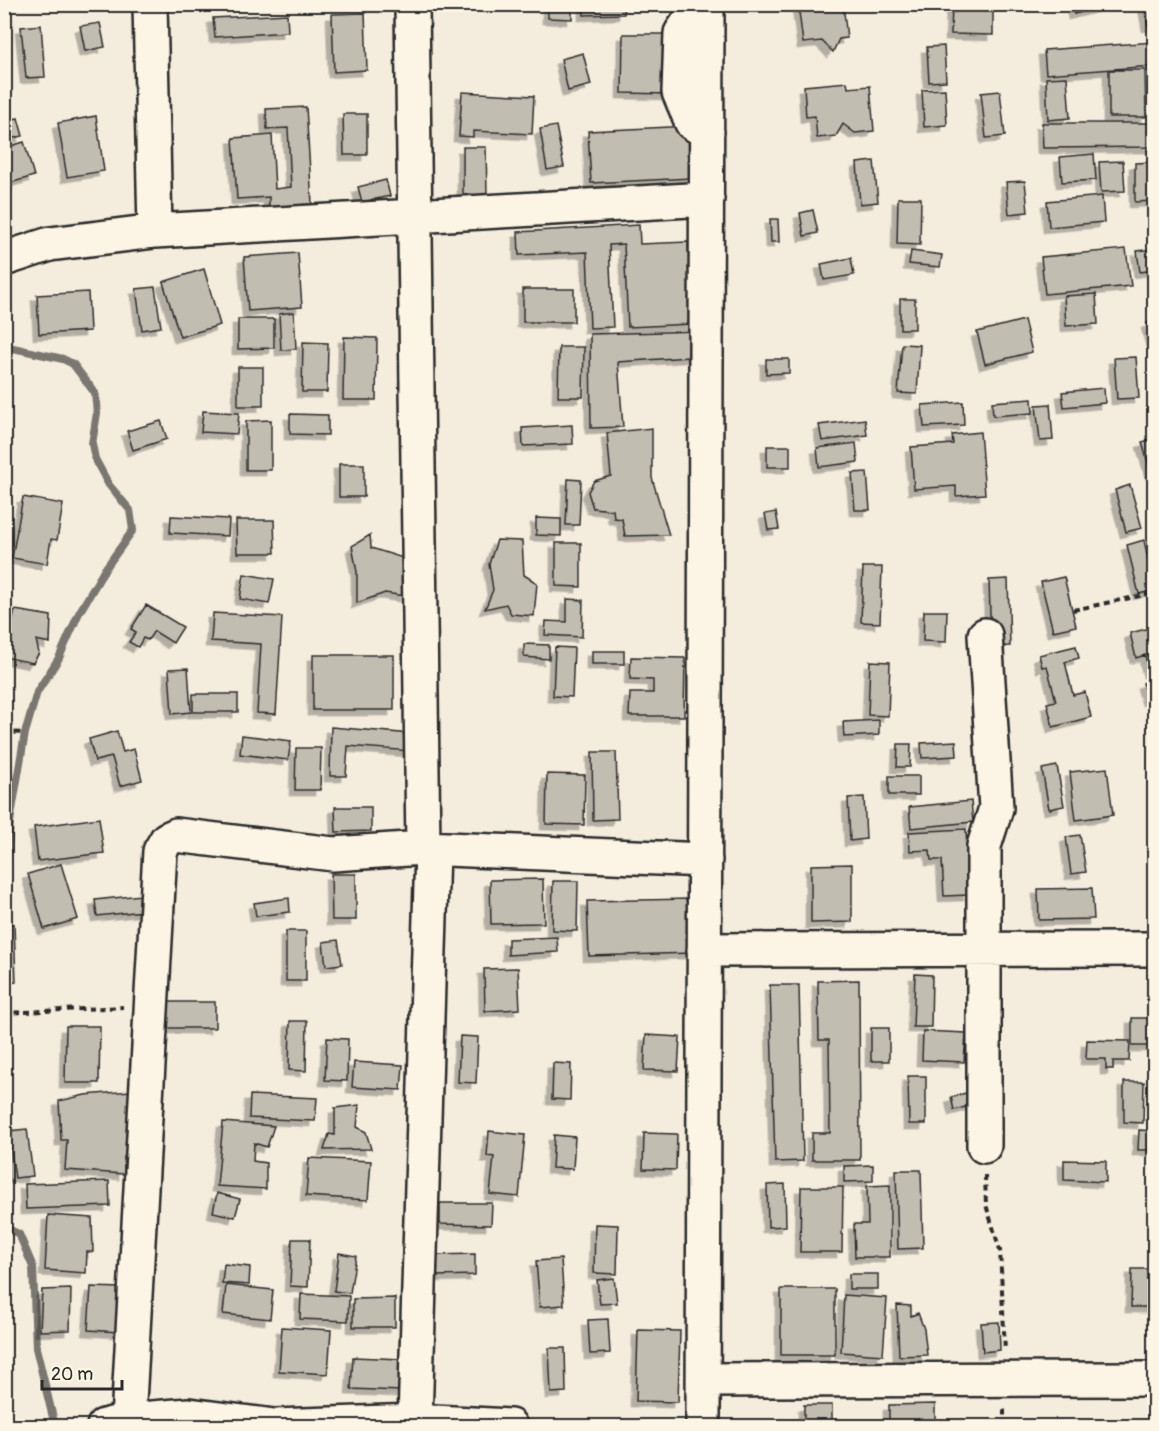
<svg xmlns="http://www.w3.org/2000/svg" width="1159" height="1431" viewBox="0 0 1159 1431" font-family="Pangolin,sans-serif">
	<defs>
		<filter id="shadow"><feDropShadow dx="-5.5" dy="5.5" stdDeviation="0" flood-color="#0004"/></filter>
	</defs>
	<rect width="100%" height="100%" fill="#f4edde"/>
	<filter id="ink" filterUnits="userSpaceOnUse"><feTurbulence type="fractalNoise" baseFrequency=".0167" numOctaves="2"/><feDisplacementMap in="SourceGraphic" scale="12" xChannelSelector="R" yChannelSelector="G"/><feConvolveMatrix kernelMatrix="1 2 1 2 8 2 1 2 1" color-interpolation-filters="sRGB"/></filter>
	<g filter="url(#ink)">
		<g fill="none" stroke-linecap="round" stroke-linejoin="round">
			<path stroke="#7a7771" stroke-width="8" d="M4 346 63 359 73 364 95 393 97 413 92 444 95 459 109 485 130 510 133 530 105 569 79 613 59 658 37 692 25 733 10 822 4 889
				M4 1227 19 1234 33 1267 36 1348 55 1426"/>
		</g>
		<path fill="#c2bdb1" stroke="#2b2b2b" stroke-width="1.5" filter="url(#shadow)" d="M548 4H572V19L548 18Z
			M584 4H625L624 14 584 15Z
			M798 4H843L847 38 839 39 833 52 822 41 803 43Z
			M952 4H993V35L951 34Z
			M1072 4H1113L1074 14Z
			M1144 4H1154V25L1148 26Z
			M365 13 367 70 334 72 332 14Z
			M287 14 288 32 215 37 213 18Z
			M100 23 105 47 85 51 80 26Z
			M41 25 45 77 26 78 21 27Z
			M623 34H672L671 94 622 93Z
			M1154 42V66L1046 74 1044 50Z
			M944 46 946 81 929 82 927 47Z
			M583 53 591 85 568 91 561 59Z
			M1109 70H1145L1146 117H1109Z
			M1067 77 1070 118 1048 120 1046 78Z
			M847 82 848 88 870 86 874 131 855 133 843 124 836 136 817 138 815 116 806 117 804 86Z
			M945 89 947 125 924 127 922 90Z
			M1000 91 1005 136 986 138 981 93Z
			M462 92 534 96 532 134 473 131V137L459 136Z
			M306 107 312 204 269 207V197L237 199 233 138 272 135 275 189 291 187 288 128 267 129 266 109Z
			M343 114H367V155H344Z
			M96 116 104 171 67 177 58 123Z
			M18 118 23 136 4 140V121Z
			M1042 123H1154V147L1043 148Z
			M556 126 564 167 547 170 540 129Z
			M690 126 692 178 591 183 588 131Z
			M24 142 34 176 10 183 12 190 4 192V148Z
			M463 147H486L487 195 463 196Z
			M1094 154 1096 180 1062 182 1060 157Z
			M874 161 878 202 860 204 857 163Z
			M1123 161 1125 191 1101 192 1099 162Z
			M1154 162V201L1135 202V163Z
			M386 180 390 196 362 202 358 187Z
			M1025 181 1028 212 1009 214 1006 182Z
			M1102 196 1104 222 1049 227 1047 201Z
			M898 198H921L920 245 897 244Z
			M813 210 818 233 804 236 800 213Z
			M770 219H778L779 242H771Z
			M639 225 640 244 688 242 692 324 628 327 624 244 609 245 613 327 590 328 587 252 519 255 518 232Z
			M1126 249 1131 286 1045 294 1041 257Z
			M1154 249V270L1140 272 1137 251Z
			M911 251 942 255 940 267 909 264Z
			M298 253 302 307 248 311 244 257Z
			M851 258 854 275 824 280 821 264Z
			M204 269 220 325 180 337 163 282Z
			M155 287 161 327 142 330 136 289Z
			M523 289H574V322H523Z
			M88 292 90 331 39 334 37 295Z
			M1096 294 1098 324 1066 326 1064 296Z
			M900 299H915V329H900Z
			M294 312 296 349 281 350 279 314Z
			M238 319H274V348L238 349Z
			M1024 320 1032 352 985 364 977 332Z
			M1154 321V341L1152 342 1147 323Z
			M702 331 703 356 618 362 623 427 591 428 590 334Z
			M344 337 377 338 376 400H343Z
			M303 342 328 343 327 392H302Z
			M902 344 920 345 917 394 898 393Z
			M559 347H584L583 397H558Z
			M1136 357 1139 398 1117 399 1114 358Z
			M766 359H789V373L766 374Z
			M238 367H263V406H238Z
			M1104 388 1105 403 1064 407 1062 392Z
			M1032 399 1033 413 993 416 992 402Z
			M963 402 964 425 924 427 922 405Z
			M1050 404 1053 440 1040 441 1036 405Z
			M203 411 239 413 237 434 201 432Z
			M290 414 328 415V435L290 434Z
			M865 419 867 435 822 441 819 425Z
			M271 420V470H246V421Z
			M161 421 167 439 133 450 127 431Z
			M572 425 573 444 523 446 522 428Z
			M652 428V478L669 535 625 536 622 519 614 518 613 510 593 508 588 492 594 481 611 476 607 433Z
			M980 432 985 494 956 496V486L914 489 911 447 953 444 952 435Z
			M1154 439V472L1151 473 1142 442Z
			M856 443 858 462 819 467 817 448Z
			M767 446H790V467H767Z
			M339 464H364V497H339Z
			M867 472 870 510H855L852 473Z
			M568 479 581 480 579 525H566Z
			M1130 485 1142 528 1126 532 1115 490Z
			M23 497 63 504 57 540 51 539 47 564 12 558Z
			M776 512 779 529 768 530 765 514Z
			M171 516 229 519 228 536 170 533Z
			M536 518 561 519V536L536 535Z
			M236 520H274L275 553H237Z
			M370 535 371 548 403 558 405 596 385 593 357 603V572L352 546Z
			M497 540 522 541 524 575 537 583 534 616 511 614 506 604 485 609 493 590 489 564Z
			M1144 540 1154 590 1139 594 1127 545Z
			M556 543H581V587L556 586Z
			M863 567H882L880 623 861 622Z
			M244 574 274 579 269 604 240 599Z
			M1064 577 1076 626 1053 631 1041 582Z
			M1008 579 1010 646 991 647 989 580Z
			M567 599 583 600 582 637 545 635 546 621 567 622Z
			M146 605 183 627 173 643 154 631 148 640 143 638 138 647 129 642 136 632 131 629Z
			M15 610 51 616 50 643 36 640 39 653 33 663 4 657Z
			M924 611H947L946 642 923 641Z
			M213 613 282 617 276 714 257 713 261 644 211 641Z
			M1154 627V671L1149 672 1145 655 1136 658 1130 633Z
			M524 644 549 645V659L524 657Z
			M1076 646 1079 658 1065 662 1073 695 1085 692 1091 717 1053 727 1047 703 1056 701 1047 666 1042 667 1039 655Z
			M555 647 574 648 572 697 553 696Z
			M592 651H624V664H592Z
			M313 655H394V710H313Z
			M631 657 685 658 684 716H629L630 693H653V680L630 679Z
			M870 661 890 662 888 716 868 715Z
			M188 668 191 712 172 714 169 669Z
			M1154 679V698L1148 700 1143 683Z
			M193 694H238V712H193Z
			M879 720V735L844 737 843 722Z
			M331 727 412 734 411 751 348 746 346 776H330Z
			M117 731 123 752 134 749 142 780 120 786 112 757 95 761 89 739Z
			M242 735 291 741 288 760 240 754Z
			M956 741 957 756 922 758 921 743Z
			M898 744H911L910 767H897Z
			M296 748H321L320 790H295Z
			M592 752H616L618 819 593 820Z
			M1057 766 1064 806 1049 809 1042 769Z
			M1107 768 1113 815 1076 820 1070 772Z
			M547 774 585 775 584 825 546 824Z
			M889 776H919V795H889Z
			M864 797 866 839 850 841 848 798Z
			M971 801 973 822 911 828 909 807Z
			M335 807H371V831L336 832Z
			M99 818 104 853 38 861 34 827Z
			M966 829 969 895 944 896 942 860H931L930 850 910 851 909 832Z
			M1080 835 1086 872 1071 874 1066 837Z
			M61 864 78 919 44 929 28 874Z
			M852 864V922L811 923V865Z
			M331 874H356V920H332Z
			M543 879 544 923 491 924 490 880Z
			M553 881H578L577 931 552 930Z
			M1092 888 1094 919 1039 920 1038 889Z
			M141 895 143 911 97 916 95 900Z
			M289 898 290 912 256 916 254 903Z
			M692 899 693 953 589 956 587 901Z
			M4 924H14L16 982 4 983Z
			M286 931H306V981H286Z
			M557 937 558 952 508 955V939Z
			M338 940 342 964 326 966 323 942Z
			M518 968 520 1009 485 1011 484 969Z
			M915 974 932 975 931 1027H913Z
			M859 980 860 1160H812V1133H830L829 1040H819L818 981Z
			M770 985H799L803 1161 775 1162Z
			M166 1002H215V1028H166Z
			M1132 1018H1154V1046H1132Z
			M290 1021H307L306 1071 289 1070Z
			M66 1026H100L99 1083H65Z
			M871 1028H889V1061H871Z
			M923 1031 966 1033 964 1062 922 1060Z
			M646 1035 680 1037 678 1071 644 1070Z
			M460 1036 478 1037 476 1083 458 1082Z
			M327 1038 348 1039 347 1081 325 1080Z
			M1087 1040 1130 1041 1129 1061H1113V1069H1106V1059H1086Z
			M354 1062 403 1065 401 1090 352 1087Z
			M553 1063 571 1064 570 1100 552 1099Z
			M908 1076H926V1124H909Z
			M1124 1082H1144L1143 1123 1124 1122Z
			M977 1090 980 1103 954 1110 951 1097Z
			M130 1091 131 1158 124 1157V1174L65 1170 67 1140H61L59 1101 85 1095Z
			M250 1095 317 1098 315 1121 249 1118Z
			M359 1105 357 1127 366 1132 371 1149 324 1150 329 1134 335 1135V1108Z
			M223 1122 274 1126 267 1147 254 1143 253 1161 266 1163V1189L217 1186Z
			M27 1129 33 1176 15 1178 8 1131Z
			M1139 1130 1154 1131V1150H1138Z
			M489 1131 525 1135 519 1197 490 1194 494 1157 487 1156Z
			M644 1133 677 1134 676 1170 643 1169Z
			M554 1135 575 1137 573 1169 552 1168Z
			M309 1158 371 1161 368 1200 306 1196Z
			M1064 1160 1106 1161V1182L1064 1180Z
			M873 1165V1181L844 1182V1166Z
			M896 1170H921L923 1248 898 1249Z
			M109 1181 110 1206 26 1209 25 1184Z
			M785 1184 786 1226 768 1227 767 1185Z
			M890 1185V1257H855L854 1224H868L867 1186Z
			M801 1187H843L842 1252H800Z
			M217 1193 240 1199 235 1217 213 1212Z
			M440 1203H492L491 1225 440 1224Z
			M48 1215 92 1218 93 1252H87L86 1273 45 1270Z
			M595 1224 618 1225 617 1274 594 1273Z
			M292 1239H310L308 1287 290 1286Z
			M339 1253 356 1256 350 1293 334 1291Z
			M475 1254V1275L436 1276 435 1255Z
			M561 1259 564 1305 540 1307 536 1261Z
			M224 1264 250 1267 249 1285 222 1283Z
			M1132 1269H1153L1152 1307H1131Z
			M849 1274H878V1289H849Z
			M614 1278 617 1303 600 1304 597 1280Z
			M226 1285 273 1290 270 1319 223 1314Z
			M91 1287 122 1288 120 1332 88 1330Z
			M71 1289 70 1330 40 1331 42 1290Z
			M781 1289H835V1355H781Z
			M301 1294 349 1296 348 1321 300 1319Z
			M844 1295 887 1298 883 1355 841 1352Z
			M395 1298V1327H353V1299Z
			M897 1305 911 1306V1316L918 1313 924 1329 927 1355 899 1356Z
			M608 1319 610 1353 590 1354 588 1320Z
			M999 1322 1000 1350 983 1352 981 1323Z
			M282 1327 331 1330 328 1374 279 1371Z
			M638 1330 680 1331 678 1402 636 1401Z
			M549 1348H565L566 1392 551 1393Z
			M353 1357 403 1359 402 1391 351 1389Z
			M935 1404V1426H889V1405Z
			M804 1405H832V1426H804Z"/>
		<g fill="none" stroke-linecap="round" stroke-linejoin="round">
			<g stroke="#2b2b2b" stroke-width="38">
				<path id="minor" d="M150 4 155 231
					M412 4 423 848
					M701 4 681 33 679 92 692 123 707 132
					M4 259 50 244 155 231 707 199
					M704 950 1154 949
					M984 1146V846L996 808 985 635
					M703 1380 1154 1379
					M128 1420 160 851 167 839 176 835 333 854 423 848 705 860
					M415 1421 432 850
					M104 1426 128 1420 189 1415 274 1426 415 1421 510 1426
					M703 1426 707 4"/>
			</g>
			<path stroke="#2b2b2b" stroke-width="4" stroke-dasharray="6 4.5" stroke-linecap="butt" d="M1073 610 1154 593
				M4 732 25 733
				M4 1013 123 1007
				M985 1175 986 1205 1000 1250 1005 1351
				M1004 1426V1409"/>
			<use href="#minor" stroke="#fcf5e5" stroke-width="33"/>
		</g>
	</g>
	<rect width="1159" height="1431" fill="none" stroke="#fcf5e5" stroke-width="24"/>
	<rect x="12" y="12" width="1135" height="1407" fill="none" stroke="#2b2b2b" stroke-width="2" filter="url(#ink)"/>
	<path d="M42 1380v9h80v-9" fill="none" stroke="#2b2b2b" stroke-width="3"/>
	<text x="51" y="1380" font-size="18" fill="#2b2b2b" stroke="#fcf5e5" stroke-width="4.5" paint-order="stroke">20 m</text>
</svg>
